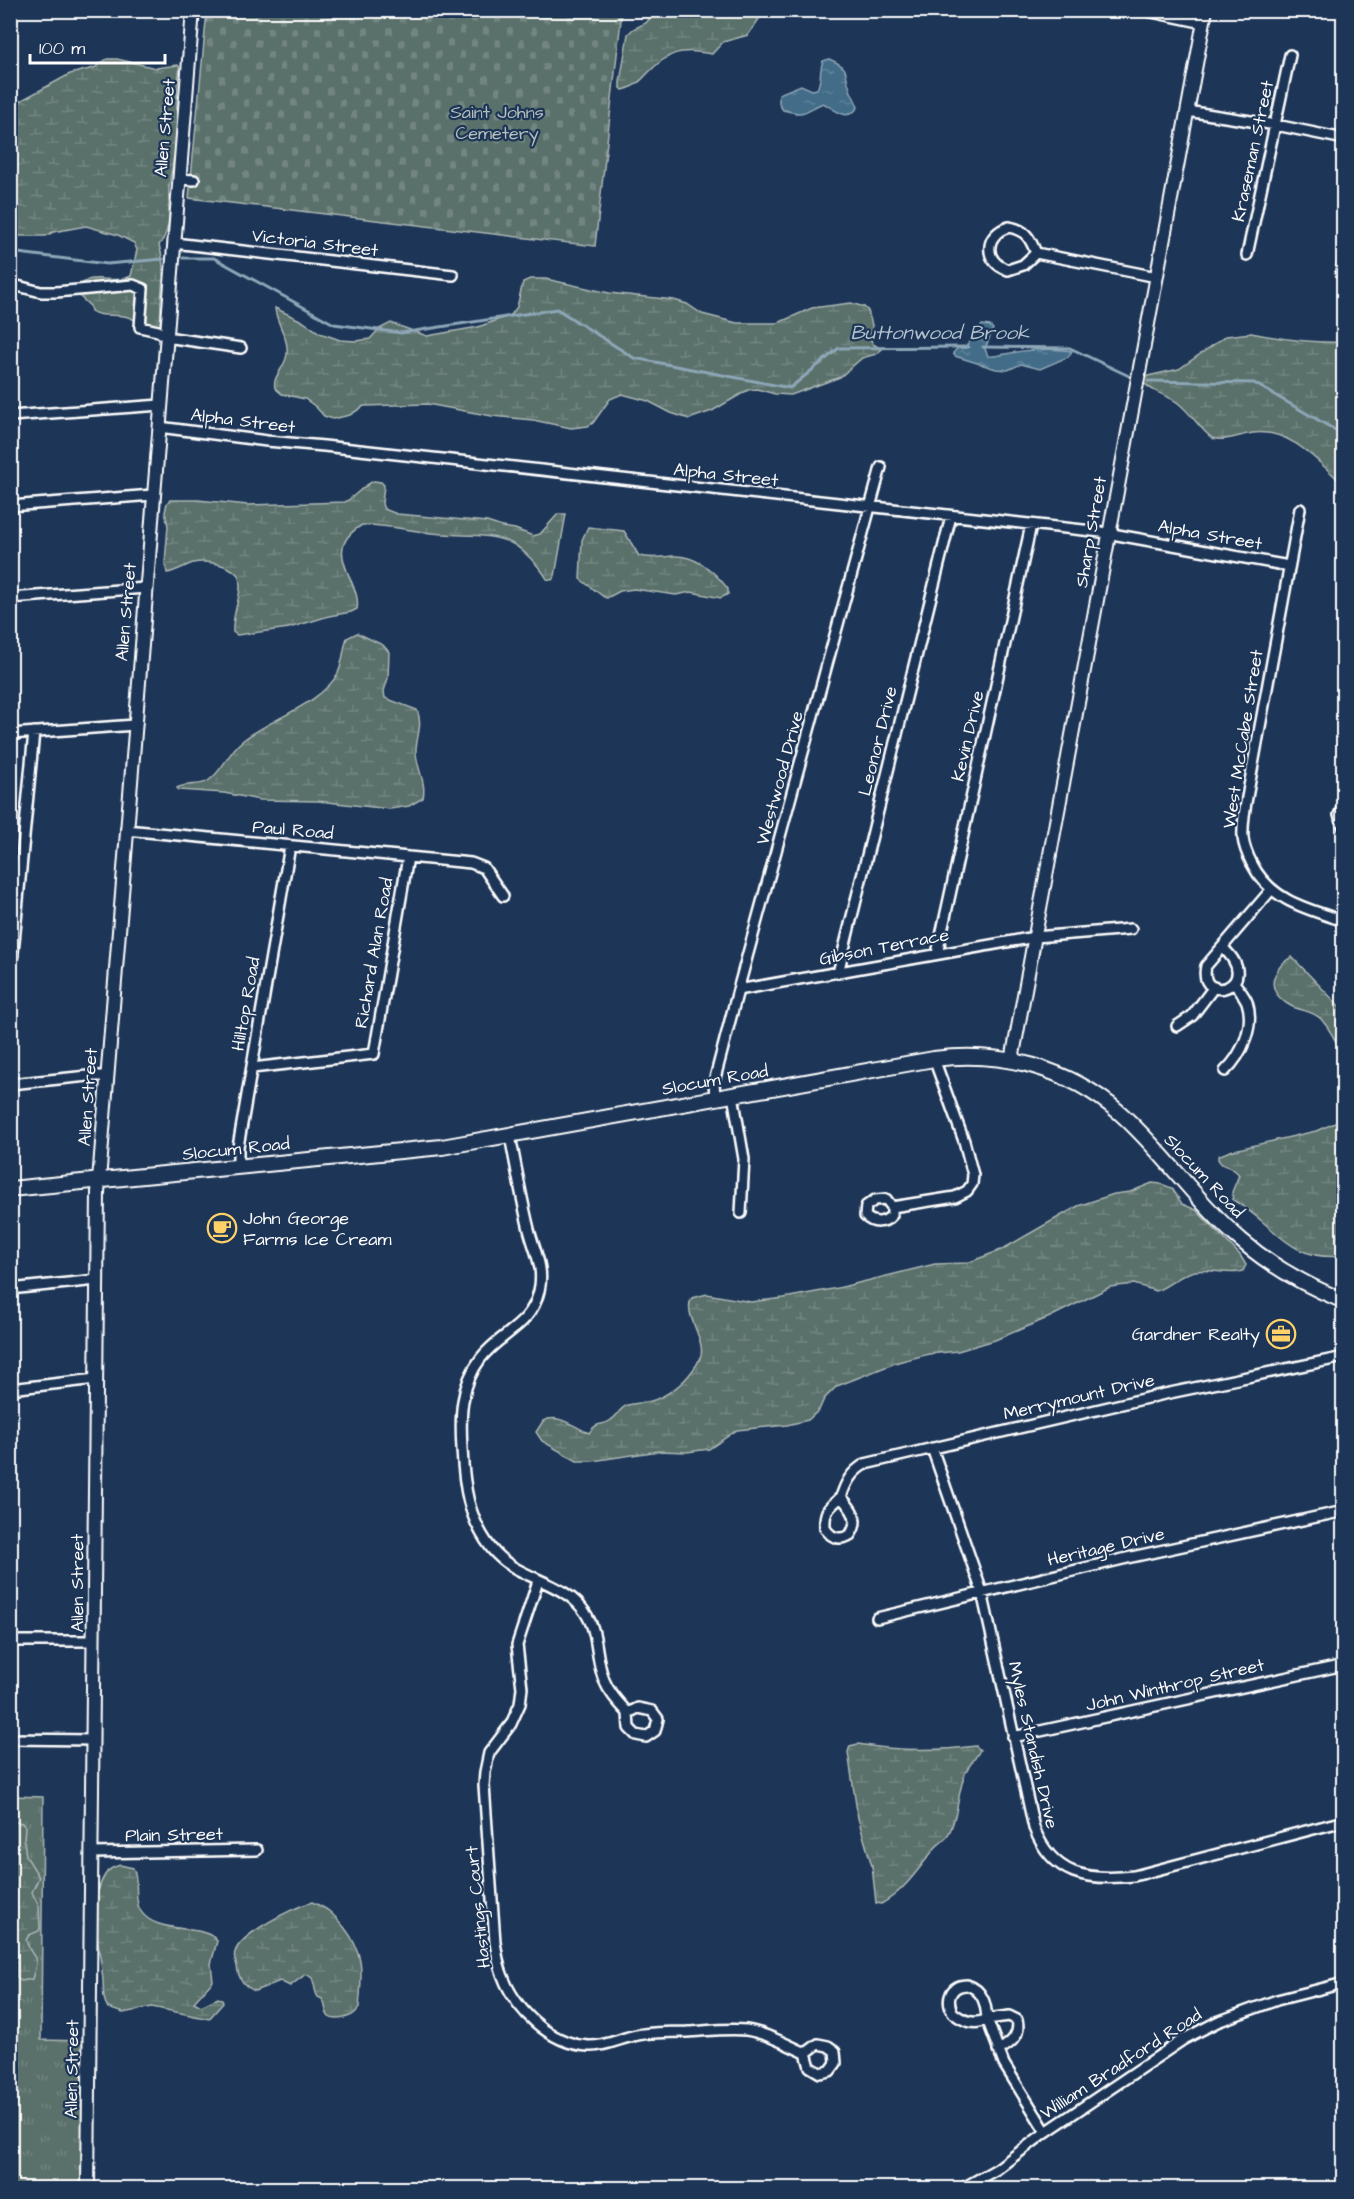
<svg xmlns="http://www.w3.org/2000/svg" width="1354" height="2199" viewBox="0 0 1354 2199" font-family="'Architects Daughter',sans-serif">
	<defs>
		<pattern id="grass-tufts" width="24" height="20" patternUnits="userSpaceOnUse" patternTransform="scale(1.5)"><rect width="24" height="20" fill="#5a706b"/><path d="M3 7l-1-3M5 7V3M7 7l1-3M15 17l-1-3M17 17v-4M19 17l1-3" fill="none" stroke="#738581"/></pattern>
		<pattern id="wetland-marsh" width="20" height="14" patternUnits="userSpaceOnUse" patternTransform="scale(1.5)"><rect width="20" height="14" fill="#5a706b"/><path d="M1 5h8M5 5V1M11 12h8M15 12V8" fill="none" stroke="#738581"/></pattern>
		<pattern id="cemetery-stones" width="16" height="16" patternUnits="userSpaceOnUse" patternTransform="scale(1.5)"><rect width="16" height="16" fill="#5a706b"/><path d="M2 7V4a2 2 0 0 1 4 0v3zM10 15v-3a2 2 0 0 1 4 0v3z" fill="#738581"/></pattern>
		<pattern id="water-ripples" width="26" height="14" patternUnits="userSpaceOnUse" patternTransform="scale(1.5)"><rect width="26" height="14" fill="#426c88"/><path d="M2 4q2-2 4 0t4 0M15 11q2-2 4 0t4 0" fill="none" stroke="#5e829a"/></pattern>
	</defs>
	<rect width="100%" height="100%" fill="#1d3557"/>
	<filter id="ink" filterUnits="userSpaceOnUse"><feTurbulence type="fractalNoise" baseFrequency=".0167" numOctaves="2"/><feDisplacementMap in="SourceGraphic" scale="12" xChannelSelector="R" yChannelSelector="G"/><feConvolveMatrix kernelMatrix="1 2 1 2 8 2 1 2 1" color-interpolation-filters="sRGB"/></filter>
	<g filter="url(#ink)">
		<path fill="url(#grass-tufts)" stroke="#acb8b5" stroke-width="1.5" d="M11 1796 43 1797 41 2040 83 2041 81 2188H11Z"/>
		<path fill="url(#wetland-marsh)" stroke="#acb8b5" stroke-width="1.5" d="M656 11V10L779 11 763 13 748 35 723 42 712 54C681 48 669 51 647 74 641 81 633 88 623 90L620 87V82L628 34 633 29 646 23Z
			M107 59H117L156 68 178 65 180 68C175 94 178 121 176 146 175 160 170 174 169 188 168 208 173 229 159 245 165 263 163 280 161 299 160 312 162 321 158 333 149 328 139 321 128 317 116 313 101 318 91 311L90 306 78 295C81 266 114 287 131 276L137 250 134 243 118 235 86 226 53 232 46 236H11V106L70 74 94 68Z
			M530 279H546L609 293 674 300 687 304 702 314 737 323H778L812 308 851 303 864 307 868 311 872 325 871 340 873 344 882 349 876 354 862 358 840 377 791 395 775 394 757 389 748 390 712 411 689 419 671 413 648 401 622 394 610 399 593 423 588 426 571 428 533 420 492 416 427 404 364 406 350 415 333 419 324 416 316 407 305 399 282 394 275 388C272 376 285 369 287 354 289 337 276 324 275 308L302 321 320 333 340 340 356 341 370 339 379 329 391 323 427 336 478 327 511 315 517 307 523 282Z
			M1251 333C1281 339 1313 343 1343 342V484C1318 462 1291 428 1253 433 1239 435 1225 442 1212 438 1199 428 1191 413 1178 403 1166 394 1152 393 1142 381L1148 376 1179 369 1226 336Z
			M374 481 381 482 384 485 382 504 384 509 397 514 487 522 502 527 515 529 533 536 540 534 558 514H566L555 576 552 580 547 579C541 568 522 548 511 543 490 533 466 536 444 534 416 533 390 524 362 525 318 551 363 582 357 609L351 612 329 616 289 628 237 635 233 632C232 617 238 604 240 589 240 585 240 579 238 575 229 564 206 560 193 563 184 566 175 572 167 573L165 563 168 526 165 512 167 503 170 500H198L248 505 345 502C356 496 362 486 374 481Z
			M588 527 624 531 639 556C651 559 661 557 673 556 696 555 715 572 728 589V594L721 598 691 592 676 595 634 589 620 591 607 598 604 597 580 579 582 540Z
			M357 633 383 645 389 652 388 678 384 691 385 698 417 710C423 724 417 735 416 749 415 766 427 781 423 798L409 806 390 809 318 801 260 800 224 793 179 790 177 788C187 782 199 787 208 781 222 772 228 753 241 742 267 720 322 704 338 673 343 663 343 649 347 638Z
			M1292 957 1343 1010V1059C1338 1045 1331 1030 1321 1019 1312 1010 1301 1011 1291 1006 1278 999 1268 987 1276 973 1280 965 1284 961 1292 957Z
			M1343 1117V1256C1287 1262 1276 1224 1233 1200L1232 1192 1239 1175C1232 1164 1222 1169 1218 1159V1156L1230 1151 1316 1131 1340 1121Z
			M1152 1183 1161 1184 1172 1188 1182 1204 1196 1210 1240 1255 1246 1265 1243 1271C1230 1276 1210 1268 1195 1271 1180 1274 1170 1286 1156 1291L1134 1284 1110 1287 1050 1317 995 1340 958 1351 929 1354 898 1362 837 1386 824 1399 819 1410 808 1420 787 1425 737 1430 709 1449 687 1452 659 1451 592 1461H577L542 1441 536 1432 543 1421C559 1413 574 1427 589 1433 599 1419 601 1428 611 1420 618 1416 619 1408 628 1405 635 1403 643 1403 651 1401 665 1397 680 1386 689 1375 694 1369 699 1363 701 1355 705 1338 682 1312 692 1298L707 1294 751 1302 784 1298 838 1288 935 1264 967 1263 1001 1250 1078 1206 1114 1194 1130 1192Z
			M858 1744C897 1751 937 1751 976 1746L980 1750C975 1760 967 1766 964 1777 957 1796 958 1818 948 1835 946 1840 939 1843 935 1848 919 1868 904 1892 881 1904L876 1903 872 1866 858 1818 848 1752 850 1746Z
			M12 1821 22 1823 25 1827 24 1840 26 1856 39 1877 32 1892 39 1907 40 1928 39 1931 29 1935 26 1940C33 1964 41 1950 32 1979L21 1981 17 1977C15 1967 21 1961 11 1955L10 1822Z
			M120 1865 133 1868C140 1881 133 1897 140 1910 155 1936 206 1923 217 1941L211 1964 213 1981 194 2002 201 2006 218 1998 222 1999 223 2003 209 2019 152 2007 123 2013 108 2008C102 1998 104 1992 103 1981 101 1952 87 1902 105 1875 108 1869 114 1867 120 1865Z
			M312 1902C330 1910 331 1912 344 1927 365 1953 362 1975 359 2007 356 2014 351 2016 344 2018 320 2023 329 2007 322 1999 321 1998 319 1998 318 1997 314 1992 315 1983 312 1978L306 1974 290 1986 280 1981 255 1991C243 1986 238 1977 237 1966 236 1961 233 1958 235 1952 241 1933 293 1908 312 1902Z"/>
		<path fill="url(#cemetery-stones)" stroke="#acb8b5" stroke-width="1.5" d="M207 11H622L595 246 189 198Z"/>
		<path fill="url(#water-ripples)" stroke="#8ea7b8" stroke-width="1.5" d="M829 59C852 69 843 71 850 89 852 96 856 100 858 107 847 123 836 110 823 103 803 111 808 117 783 110L779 104V94L801 85 812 90 817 89C822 80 819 70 823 61Z
			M982 325 990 326 993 329 985 349 988 356C998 357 1001 354 1011 353 1031 349 1052 348 1072 351L1068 357 1040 369 1021 364 1008 370 996 369 955 356 953 353 958 348H965Z"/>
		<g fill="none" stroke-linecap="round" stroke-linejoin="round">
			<path stroke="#8ea7b8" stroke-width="3" d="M10 252 107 264 163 259
				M183 258H214L334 324 401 333 557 309 634 358 790 388 839 348 968 347
				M983 347 1070 348 1129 376
				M1148 381 1254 383 1344 435"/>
			<g stroke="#fff" stroke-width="14">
				<path id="minor" d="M1142 10 1204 23
					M1187 111 1276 125 1344 139
					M179 179 194 180
					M1009 227C1026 230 1030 238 1036 253L1023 265 1008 270C983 262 984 234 1009 227Z
					M174 243 453 275
					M1036 253 1157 277
					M1247 255 1290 55
					M1341 272 1344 260
					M10 284 41 292H56L133 285 143 289 140 327 158 331 166 337 241 348
					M10 416 161 405
					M159 427 267 441 324 446 1101 532 1289 566
					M10 506 153 495
					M1300 509 1248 792C1245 807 1242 823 1243 838 1244 847 1248 856 1252 864 1271 901 1307 909 1344 921
					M10 598 146 588
					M10 734 135 725
					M1344 804 1339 815 1344 828
					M126 830 471 863 484 868 503 896
					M1223 948C1266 987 1197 1007 1206 966L1271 890
					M937 954 1031 525
					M838 973 951 516
					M10 984 34 732
					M738 990 1035 937 1131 929
					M1177 1026 1192 1016 1214 987
					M252 1068 374 1054 408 857
					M1225 1071C1242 1055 1255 1026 1247 1002 1244 995 1239 989 1234 983
					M10 1084 88 1076H107
					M733 1095 744 1159 741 1213
					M715 1098 714 1082 738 990 881 467
					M510 1136C516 1166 521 1196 528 1225 533 1249 545 1266 539 1291 531 1327 501 1332 481 1358 460 1386 460 1416 462 1449 464 1486 468 1518 491 1548 514 1578 557 1579 581 1607 600 1629 594 1655 604 1680 609 1693 619 1703 628 1713L638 1708 652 1711 658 1719 655 1731 646 1737 636 1735 629 1728 628 1713
					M238 1167V1147L290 846
					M892 1207V1215C884 1224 873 1224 865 1216L866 1206 875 1200 886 1199 892 1207 955 1197 967 1191 972 1184 973 1175 964 1141 934 1059
					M10 1289 97 1280
					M10 1389 96 1379
					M932 1448 982 1592 1034 1828C1053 1876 1087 1881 1134 1876L1344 1821
					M841 1497C852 1509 861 1520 850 1535 840 1541 831 1538 825 1528 824 1509 829 1508 841 1497 846 1482 851 1472 865 1464L1160 1395 1344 1357
					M538 1581 517 1645 522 1688 520 1704 511 1724 489 1753 485 1772 484 1785 495 1942C497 1953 498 1964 502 1974 514 2008 549 2044 588 2046 605 2047 621 2038 637 2035 653 2032 670 2032 687 2032 706 2031 727 2028 746 2030 767 2033 787 2045 806 2053L810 2067 820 2073 830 2071 836 2063 835 2051 828 2046 818 2044 806 2053
					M877 1618 1127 1558 1344 1511
					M10 1641H94
					M1013 1737 1344 1665
					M10 1739 93 1740
					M92 1853 257 1850
					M998 2050C1011 2044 1021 2035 1017 2020L1009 2016 987 2019C986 2004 983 1990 967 1985 951 1985 945 1999 953 2013 963 2021 975 2026 987 2019L1004 2064 1046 2132
					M963 2188 997 2169 1046 2132 1184 2039 1217 2022 1277 2000 1344 1983"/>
			</g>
			<g stroke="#fff" stroke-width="16">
				<path id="tertiary" d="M1012 1060 1206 10
					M88 2188 98 1193 193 10"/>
			</g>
			<g stroke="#fff" stroke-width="18">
				<path id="secondary" d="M10 1189 442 1147 934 1059C1001 1050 1069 1068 1120 1113 1164 1152 1197 1203 1242 1241 1272 1267 1307 1286 1344 1301"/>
			</g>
			<use href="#minor" stroke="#1d3557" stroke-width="9"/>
			<use href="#tertiary" stroke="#1d3557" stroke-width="12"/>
			<use href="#secondary" stroke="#1d3557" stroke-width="14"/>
		</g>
	</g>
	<defs>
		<g id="cafe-ring" transform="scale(1.5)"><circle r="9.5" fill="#1d3557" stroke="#ffd166" stroke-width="1.5"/><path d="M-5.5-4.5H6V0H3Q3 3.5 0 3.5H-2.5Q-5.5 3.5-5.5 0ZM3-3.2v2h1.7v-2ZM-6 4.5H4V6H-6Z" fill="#ffd166"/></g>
		<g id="office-ring" transform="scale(1.5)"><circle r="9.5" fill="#1d3557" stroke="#ffd166" stroke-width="1.5"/><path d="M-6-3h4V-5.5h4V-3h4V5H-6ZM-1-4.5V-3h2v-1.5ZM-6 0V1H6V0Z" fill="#ffd166"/></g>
	</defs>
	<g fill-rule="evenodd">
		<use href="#cafe-ring" x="222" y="1228"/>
		<use href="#office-ring" x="1281" y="1334"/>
	</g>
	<g text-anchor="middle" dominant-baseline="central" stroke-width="4.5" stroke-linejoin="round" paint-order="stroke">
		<g font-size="18" fill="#b5bfbc" stroke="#1d3557">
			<text x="497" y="112">Saint Johns<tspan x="497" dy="21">Cemetery</tspan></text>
		</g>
		<g font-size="18" fill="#fff" stroke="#1d3557">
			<text transform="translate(165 128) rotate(-85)">Allen Street</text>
			<text transform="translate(1253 151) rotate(-78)">Kraseman Street</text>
			<text transform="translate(315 243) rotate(7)">Victoria Street</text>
			<text transform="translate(243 421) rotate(7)">Alpha Street</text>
			<text transform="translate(726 475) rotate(6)">Alpha Street</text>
			<text transform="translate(1091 532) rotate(-80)">Sharp Street</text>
			<text transform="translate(1210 535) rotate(10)">Alpha Street</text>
			<text transform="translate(126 612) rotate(-85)">Allen Street</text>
			<text transform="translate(968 736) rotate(-77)">Kevin Drive</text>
			<text transform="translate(1243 739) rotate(-81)">West McCabe Street</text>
			<text transform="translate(878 741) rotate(-76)">Leonor Drive</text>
			<text transform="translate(780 778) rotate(-75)">Westwood Drive</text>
			<text transform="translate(293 830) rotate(5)">Paul Road</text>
			<text transform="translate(884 947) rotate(-11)">Gibson Terrace</text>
			<text transform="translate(374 953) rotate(-80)">Richard Alan Road</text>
			<text transform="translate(246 1004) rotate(-80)">Hilltop Road</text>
			<text transform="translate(715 1080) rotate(-10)">Slocum Road</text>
			<text transform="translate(88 1097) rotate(-86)">Allen Street</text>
			<text transform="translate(236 1149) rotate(-6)">Slocum Road</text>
			<text transform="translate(1204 1176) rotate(47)">Slocum Road</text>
			<text transform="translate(1079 1397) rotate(-13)">Merrymount Drive</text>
			<text transform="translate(1106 1547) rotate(-13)">Heritage Drive</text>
			<text transform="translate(77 1583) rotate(-90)">Allen Street</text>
			<text transform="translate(1175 1685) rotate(-13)">John Winthrop Street</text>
			<text transform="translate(1033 1745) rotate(77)">Myles Standish Drive</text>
			<text transform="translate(174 1835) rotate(-1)">Plain Street</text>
			<text transform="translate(478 1907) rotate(-96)">Hastings Court</text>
			<text transform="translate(1121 2064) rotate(-33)">William Bradford Road</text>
			<text transform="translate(72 2069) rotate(-89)">Allen Street</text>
		</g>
		<g font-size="18" fill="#fff" stroke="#1d3557" text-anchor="start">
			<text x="243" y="1218">John George<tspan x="243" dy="21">Farms Ice Cream</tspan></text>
			<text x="1260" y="1334" text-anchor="end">Gardner Realty</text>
		</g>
		<g font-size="20" font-style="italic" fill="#b3c4cf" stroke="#1d3557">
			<text x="940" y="333">Buttonwood Brook</text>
		</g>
	</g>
	<rect width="1354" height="2199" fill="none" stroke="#1d3557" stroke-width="36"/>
	<rect x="18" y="18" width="1318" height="2163" fill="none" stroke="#fff" stroke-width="2" filter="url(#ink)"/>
	<path d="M30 54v9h135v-9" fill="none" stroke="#ffffff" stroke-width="3"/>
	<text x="39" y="54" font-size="18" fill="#ffffff" stroke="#1d3557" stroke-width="4.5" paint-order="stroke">100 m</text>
</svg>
